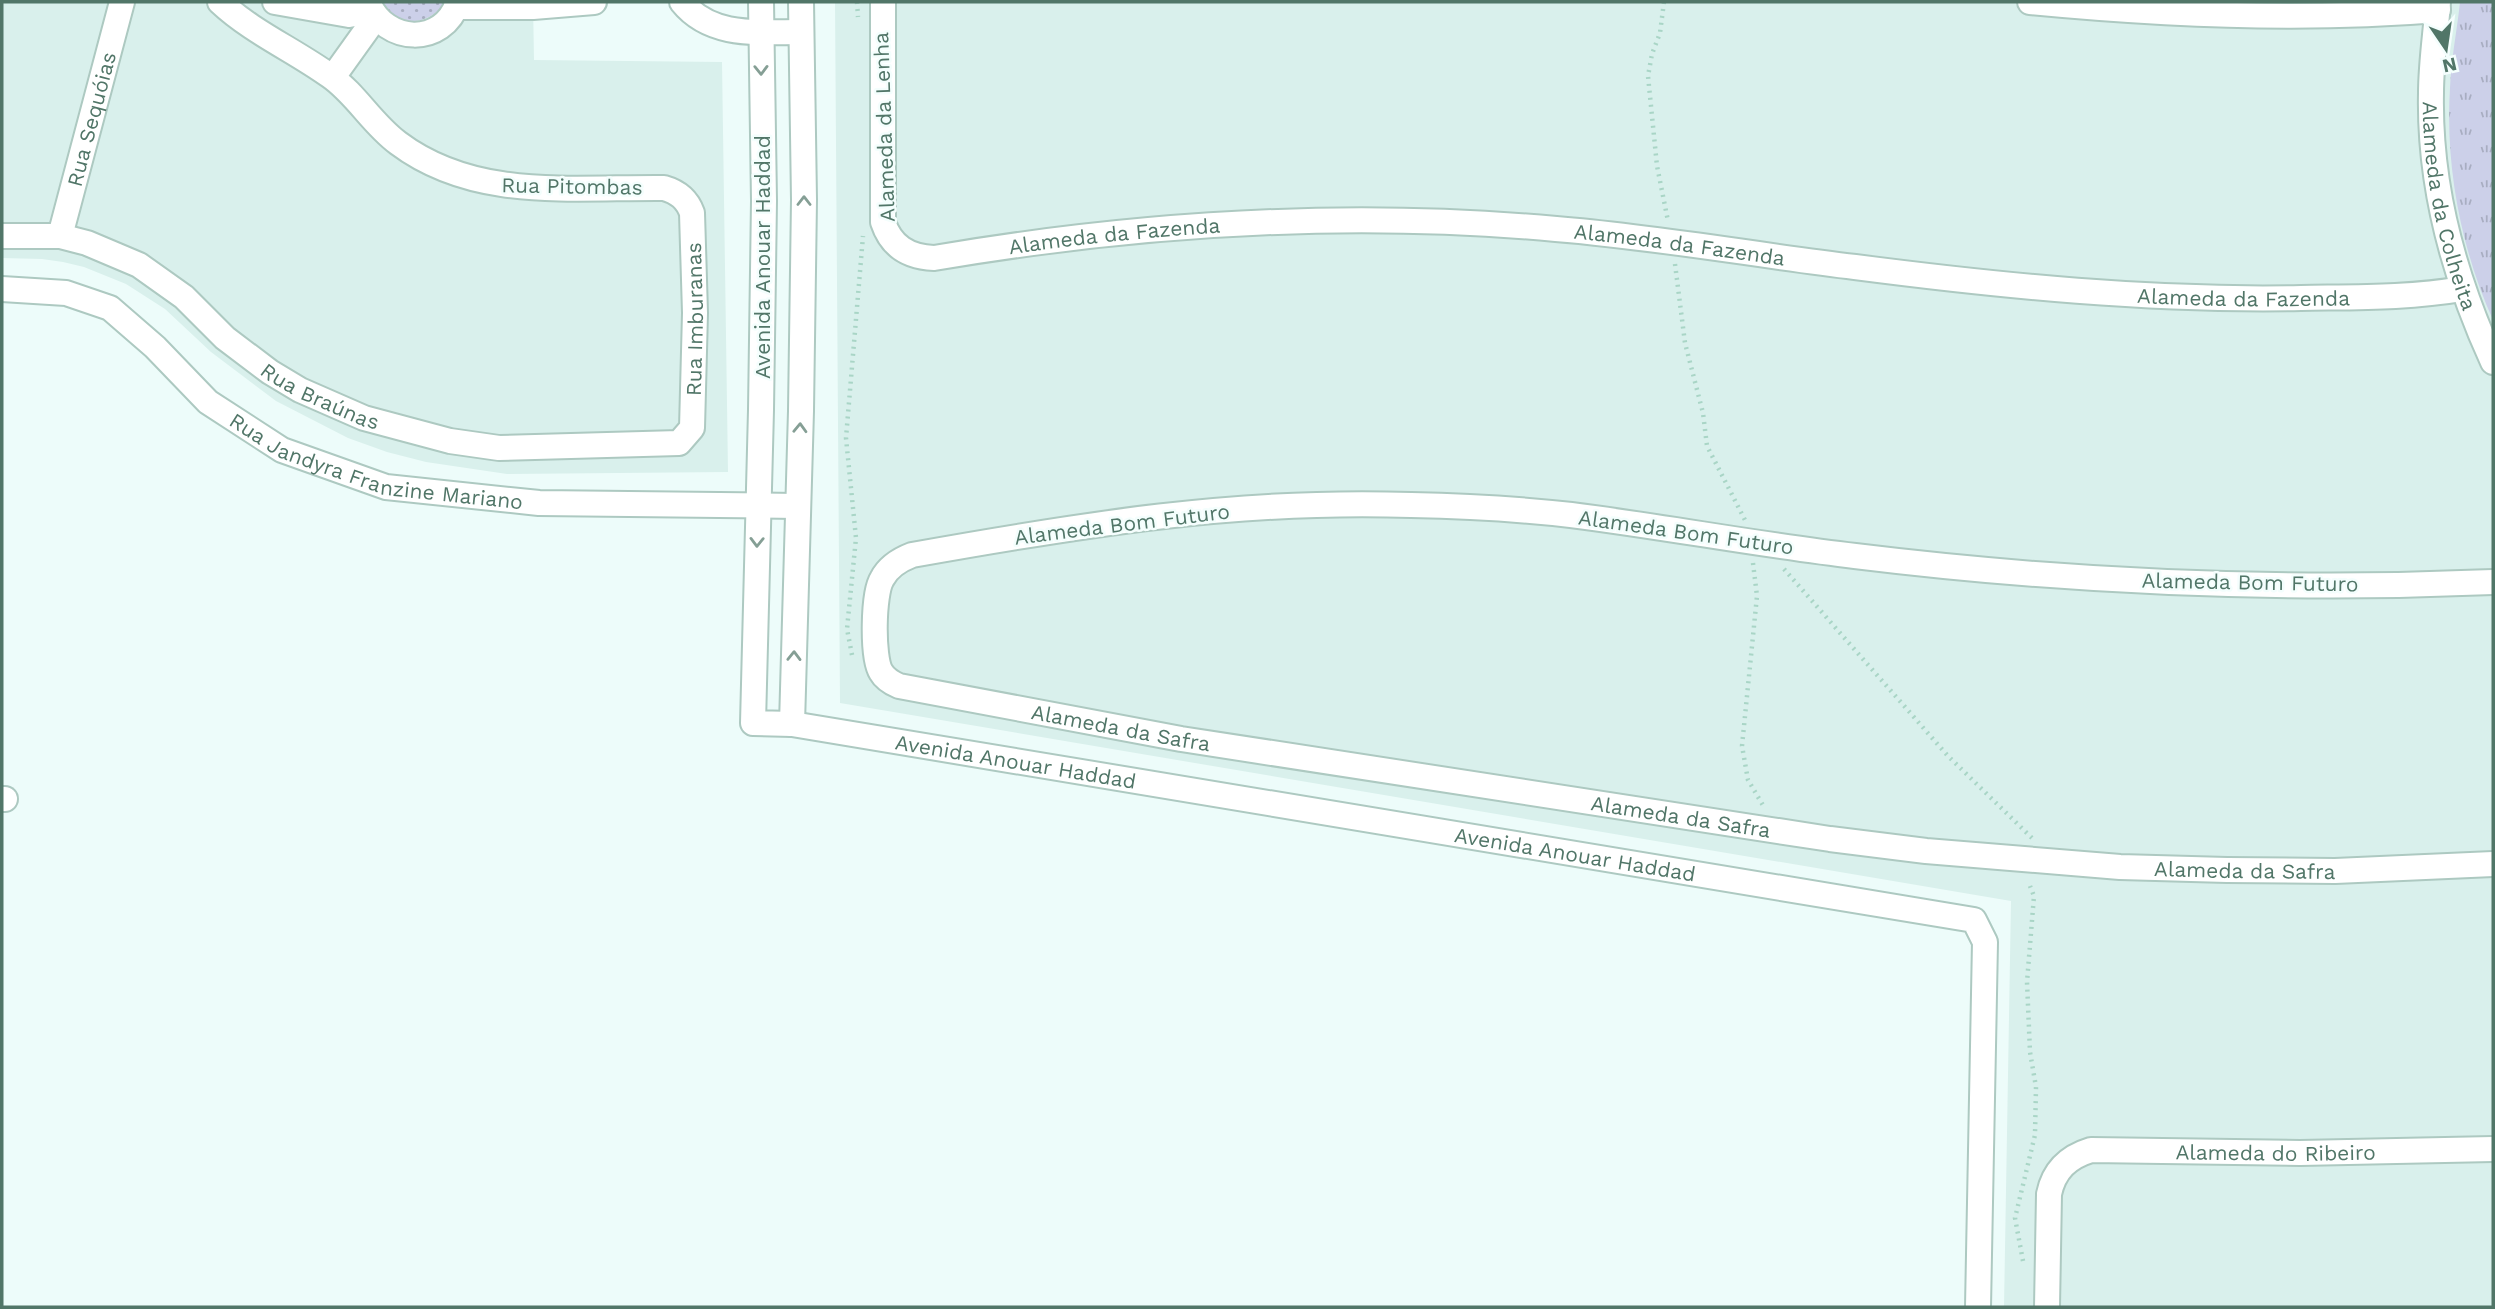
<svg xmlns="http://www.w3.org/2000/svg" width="2495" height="1309" viewBox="0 0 2495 1309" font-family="'Work Sans',sans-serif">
	<defs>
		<pattern id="grass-dots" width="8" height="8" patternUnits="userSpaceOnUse" patternTransform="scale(1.75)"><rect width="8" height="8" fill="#ccd0e9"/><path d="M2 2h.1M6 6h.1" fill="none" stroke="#a8adc1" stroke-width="1.8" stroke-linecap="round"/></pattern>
		<pattern id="park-tufts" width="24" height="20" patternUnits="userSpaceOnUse" patternTransform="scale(1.75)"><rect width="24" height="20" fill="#ccd0e9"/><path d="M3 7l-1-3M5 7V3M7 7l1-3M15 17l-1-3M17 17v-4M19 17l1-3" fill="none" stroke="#a8adc1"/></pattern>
	</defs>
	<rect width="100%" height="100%" fill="#edfcfa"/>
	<path fill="#d9f0ec" d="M2 2H533L534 60 722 62 728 472 507 474 426 462 387 452 348 438 276 401 211 352 165 309 126 284 84 267 63 262 42 259 2 258Z
		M835 2H2493V1307H2004L2011 901 840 703Z"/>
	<path fill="url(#grass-dots)" d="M382 2H445C430 26 396 29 382 2Z"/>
	<path fill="url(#park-tufts)" d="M2460 2H2493V320C2461 249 2445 166 2450 88 2451 59 2457 31 2460 2Z"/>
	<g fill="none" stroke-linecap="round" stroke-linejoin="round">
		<g stroke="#adc9c1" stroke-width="28">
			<g id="minor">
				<path d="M275 2 349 15 372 11"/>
				<path d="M368 2C385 44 443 47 458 2"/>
				<path d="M682 2C711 38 759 32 800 32"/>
				<path id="s1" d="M761 2 764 201 761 410 753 723 792 724 1974 920 1985 942 1978 1307"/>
				<path id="s2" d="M883 2V222C891 246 908 257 934 258 1140 223 1348 210 1556 229 1656 237 1755 255 1855 267 2002 286 2152 301 2301 298 2355 297 2409 298 2462 289"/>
				<path d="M2030 2C2164 15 2303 21 2438 10"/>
				<path id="s3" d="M2438 2C2436 32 2431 62 2431 93 2429 188 2454 277 2493 362"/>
				<path d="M456 7H533L594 2"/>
				<path d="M333 77 376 17"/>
				<path id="s4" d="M2 236H60L87 243 139 265 184 297 225 338 270 372 300 390 364 418 450 441 499 448 679 443 692 428 695 313 692 213C687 199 678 192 664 188 573 187 475 201 398 143 372 124 356 94 330 76 294 50 252 32 220 2"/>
				<path id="s5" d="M60 236 122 2"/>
				<path id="s6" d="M2 289 66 293 110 308 155 347 208 402 282 450 386 487 539 503 797 506"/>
				<path id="s7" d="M2493 582C2281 591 2066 582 1855 556 1760 545 1666 527 1571 515 1518 509 1464 506 1411 505 1239 499 1080 525 912 555 899 560 888 567 882 579 873 593 872 658 881 672 885 679 892 683 899 686L1181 739 1830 839 1926 851 2120 867 2227 870 2335 871 2493 864"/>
				<path d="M792 724 801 411 804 200 801 2"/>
				<path d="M2 799H5"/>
				<path id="s8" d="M2047 1307 2049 1194C2054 1170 2068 1157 2091 1150L2300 1153 2493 1149"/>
			</g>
		</g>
		<path stroke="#a9d5c6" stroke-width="4.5" stroke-dasharray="2 5" stroke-linecap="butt" d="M857 2 858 17
			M1664 2 1660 33 1652 54 1648 76 1657 166 1668 221
			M1675 264 1685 343 1703 413 1707 446 1745 520
			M1753 563 1757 596 1742 746 1748 780 1764 807
			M1784 569 1948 756 2032 838
			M852 655 847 629 856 538 846 438 863 236
			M2023 1261 2015 1218 2035 1135 2036 1087 2030 1052 2027 982 2034 896 2030 886"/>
		<use href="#minor" stroke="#fff" stroke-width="24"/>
	</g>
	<defs><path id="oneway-chevron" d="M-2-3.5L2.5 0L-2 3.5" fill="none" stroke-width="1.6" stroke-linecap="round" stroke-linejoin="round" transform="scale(1.75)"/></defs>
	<g stroke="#859f95">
		<use href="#oneway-chevron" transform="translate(761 70) rotate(89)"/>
		<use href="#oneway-chevron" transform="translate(804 201) rotate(-90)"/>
		<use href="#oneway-chevron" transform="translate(800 428) rotate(-88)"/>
		<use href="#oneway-chevron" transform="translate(757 542) rotate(91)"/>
		<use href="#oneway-chevron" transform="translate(794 656) rotate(-89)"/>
	</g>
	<g text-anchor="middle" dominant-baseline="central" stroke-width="5" stroke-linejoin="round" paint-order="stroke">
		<g font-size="21" fill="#517668" stroke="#f4fefd">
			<text stroke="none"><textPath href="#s5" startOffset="121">Rua Sequóias</textPath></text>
			<text transform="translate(884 127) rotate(-92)">Alameda da Lenha</text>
			<text transform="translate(572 186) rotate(1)">Rua Pitombas</text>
			<text stroke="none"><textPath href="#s3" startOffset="206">Alameda da Colheita</textPath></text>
			<text stroke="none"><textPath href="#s2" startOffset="469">Alameda da Fazenda</textPath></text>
			<text stroke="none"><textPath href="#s2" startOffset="1036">Alameda da Fazenda</textPath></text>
			<text transform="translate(762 257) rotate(-90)">Avenida Anouar Haddad</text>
			<text stroke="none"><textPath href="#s2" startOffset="1603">Alameda da Fazenda</textPath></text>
			<text stroke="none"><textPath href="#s4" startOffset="864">Rua Imburanas</textPath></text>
			<text stroke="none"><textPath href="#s4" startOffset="368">Rua Braúnas</textPath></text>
			<text stroke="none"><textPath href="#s6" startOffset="429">Rua Jandyra Franzine Mariano</textPath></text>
			<text transform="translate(1122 524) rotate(-7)">Alameda Bom Futuro</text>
			<text transform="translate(1686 532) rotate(8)">Alameda Bom Futuro</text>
			<text transform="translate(2250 582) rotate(1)">Alameda Bom Futuro</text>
			<text stroke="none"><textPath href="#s7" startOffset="1972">Alameda da Safra</textPath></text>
			<text stroke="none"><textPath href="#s1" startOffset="987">Avenida Anouar Haddad</textPath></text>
			<text stroke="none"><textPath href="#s7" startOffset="2539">Alameda da Safra</textPath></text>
			<text stroke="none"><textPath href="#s1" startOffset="1554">Avenida Anouar Haddad</textPath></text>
			<text stroke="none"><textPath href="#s7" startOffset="3106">Alameda da Safra</textPath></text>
			<text stroke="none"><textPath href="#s8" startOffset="362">Alameda do Ribeiro</textPath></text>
		</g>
	</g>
	<rect width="2495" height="1309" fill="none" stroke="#517668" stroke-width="7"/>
	<g transform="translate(2446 49) rotate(167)" stroke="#f4fefd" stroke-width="5" paint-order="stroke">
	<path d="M0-5L12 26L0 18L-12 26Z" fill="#517668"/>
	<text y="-10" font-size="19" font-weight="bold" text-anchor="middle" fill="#517668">N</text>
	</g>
</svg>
